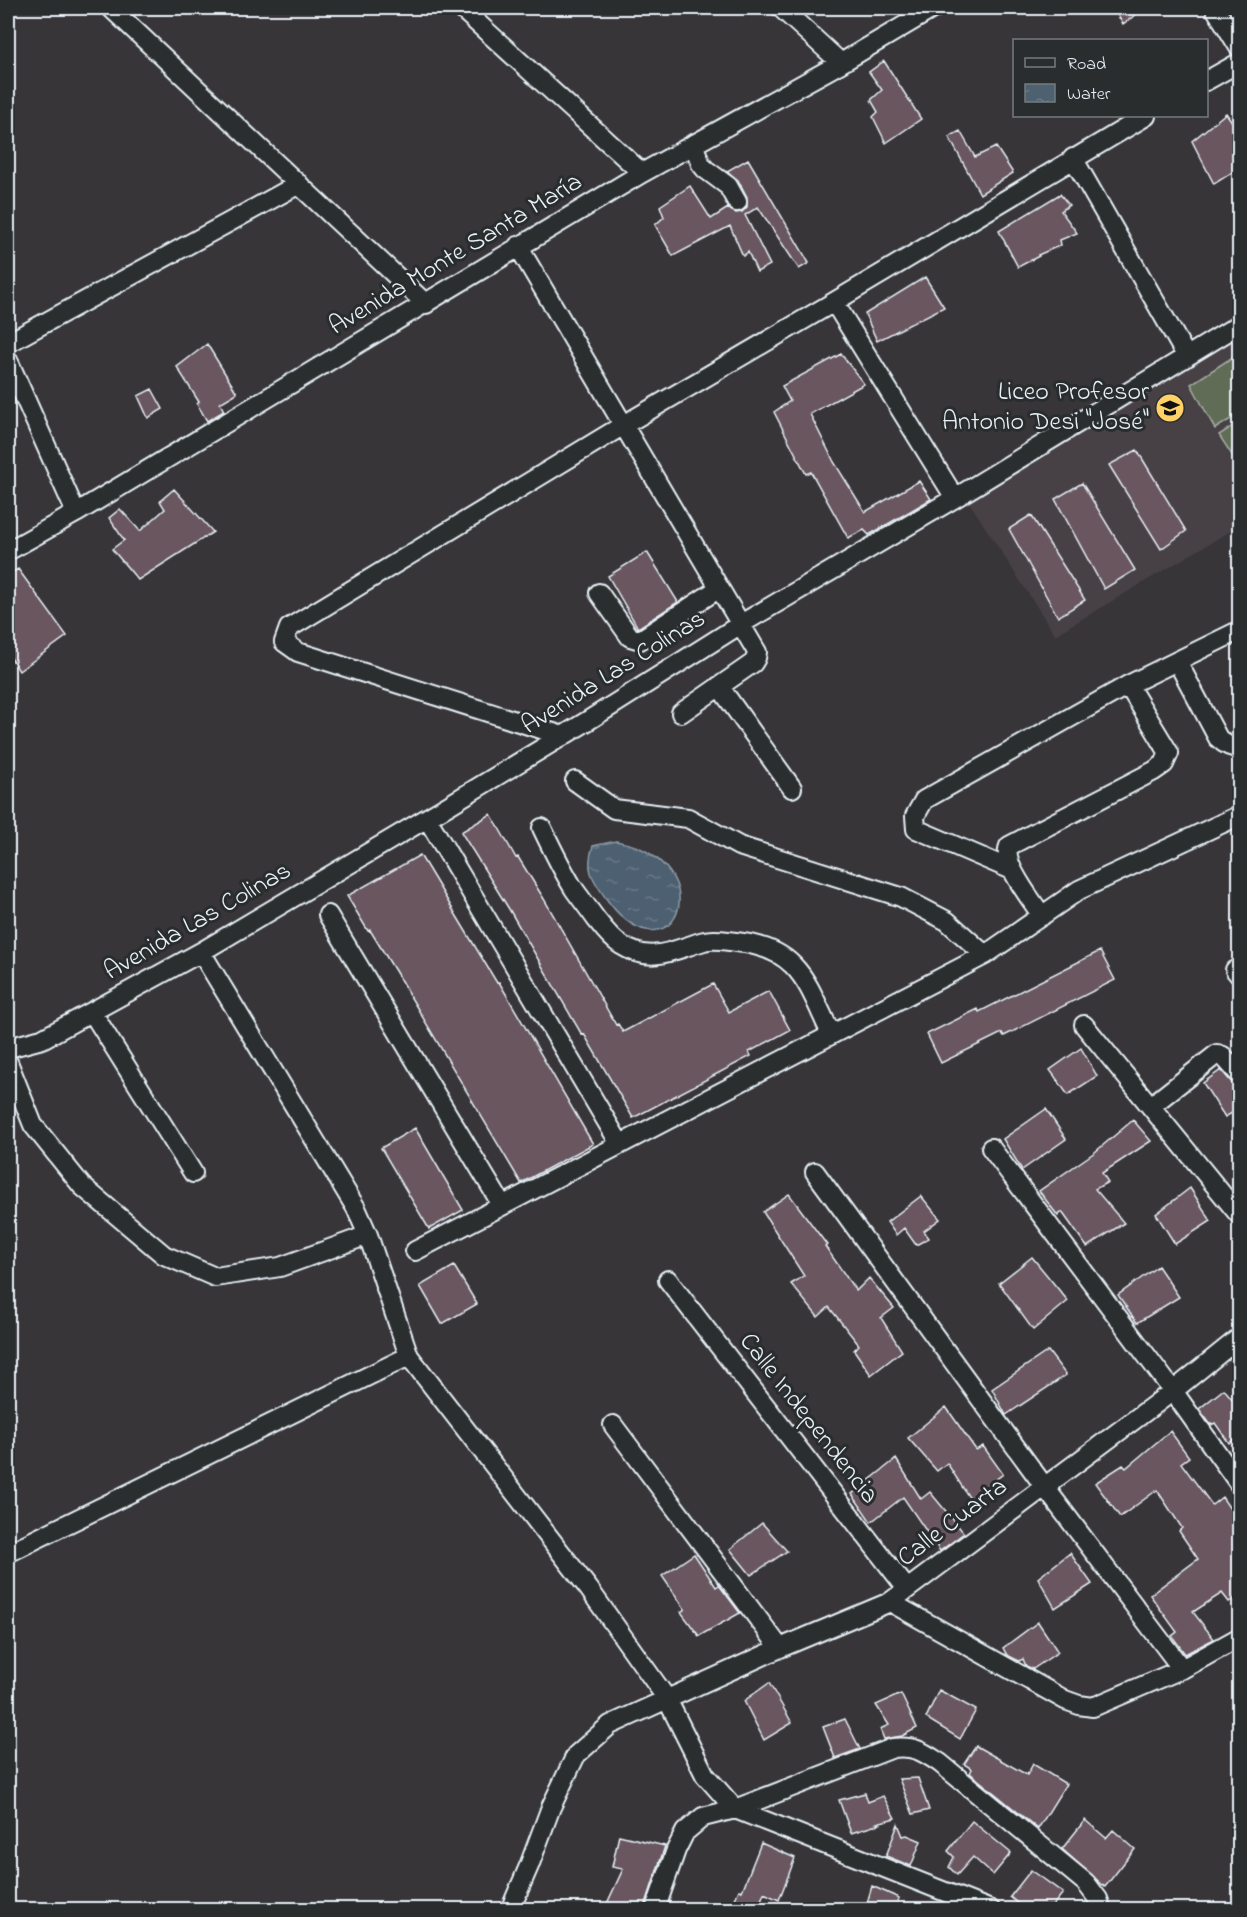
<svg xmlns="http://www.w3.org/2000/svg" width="1247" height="1917" viewBox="0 0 1247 1917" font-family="'Indie Flower',sans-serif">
	<defs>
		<pattern id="water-ripples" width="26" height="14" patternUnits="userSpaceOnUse" patternTransform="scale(1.5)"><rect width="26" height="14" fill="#4e6171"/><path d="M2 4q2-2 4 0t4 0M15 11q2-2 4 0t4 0" fill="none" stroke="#687886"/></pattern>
	</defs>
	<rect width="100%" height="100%" fill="#373538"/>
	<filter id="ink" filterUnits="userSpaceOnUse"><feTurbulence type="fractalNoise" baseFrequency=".0167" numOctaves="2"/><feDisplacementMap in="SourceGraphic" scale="12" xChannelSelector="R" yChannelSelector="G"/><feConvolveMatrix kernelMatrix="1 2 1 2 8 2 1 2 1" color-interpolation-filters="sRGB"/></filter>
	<g filter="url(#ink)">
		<path fill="#463f44" d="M1239 323V526L1055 635 963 493Z"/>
		<path fill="#616c54" stroke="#a4aea6" stroke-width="1.5" d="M1239 353V414L1215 429 1191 384Z
			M1239 422V466L1219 435Z"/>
		<path fill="url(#water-ripples)" stroke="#8c9ba7" stroke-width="1.5" d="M616 841C623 843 632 844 638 847 720 886 664 981 605 897 592 878 585 870 593 846Z"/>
		<path fill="#69575f" stroke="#e8f1f8" stroke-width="1.5" d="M1113 8H1145L1123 24Z
			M884 61 921 119 886 143 873 117 878 112 871 100 882 90 869 72Z
			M1226 113 1239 132V168L1214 184 1192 141Z
			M960 131 975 157 996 147 1013 173 980 194 949 137Z
			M748 159 809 263 799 269 758 207 745 215 770 265 757 272 748 252 743 256 730 226 673 256 655 225 664 217 660 206 690 186 711 219 728 208 736 213 742 212 747 207V197L738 180 727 171Z
			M1060 194 1069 205 1061 211 1077 233 1060 240 1061 245 1038 255 1039 256 1018 267 999 231Z
			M925 277 944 307 877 341 865 314Z
			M207 344 237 393 220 403 224 411 207 421 197 404 199 402 177 367Z
			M841 354 864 384 810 414 834 462 865 512 919 481 931 499 869 535 864 530 848 538 811 472 806 474 774 412 790 401 782 386Z
			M152 389 163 409 148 418 138 396Z
			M1137 450 1186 531 1161 549 1109 465Z
			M1082 483 1135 570 1104 589 1055 499Z
			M174 489 213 532 138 580 112 549 124 540 109 518 120 509 140 531 165 509 160 501Z
			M1031 515 1085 600 1058 617 1009 529Z
			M647 552 678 602 638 628 608 576Z
			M18 569 67 636 19 671 8 653V575Z
			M491 814 516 858 518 857 544 899 616 1025 618 1024 623 1032 713 984 729 1012 769 991 790 1030 749 1052 751 1056 633 1118 584 1034 582 1035 509 909 461 832Z
			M420 855 497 983 499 982 593 1144 521 1183 397 974 370 930 368 931 347 896Z
			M1100 951 1115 980 1004 1036 1002 1033 941 1063 927 1034 978 1009 979 1012Z
			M1081 1048 1097 1076 1068 1095 1050 1070Z
			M1221 1070 1232 1083 1239 1086V1109L1225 1117 1203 1083Z
			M1046 1109 1066 1139 1022 1170 1003 1139Z
			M1133 1120 1151 1141 1102 1173 1108 1182 1095 1189 1124 1223 1087 1247 1062 1212 1058 1216 1039 1191 1095 1152Z
			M415 1128 463 1210 429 1229 381 1148Z
			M1190 1188 1211 1221 1175 1244 1156 1214Z
			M789 1194 827 1245 825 1246 856 1291 869 1278 894 1308 881 1318 902 1351 871 1375 854 1350 859 1345 829 1307 818 1317 791 1284 804 1276 763 1212Z
			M921 1196 940 1219 924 1231 929 1238 916 1245 904 1228 896 1235 887 1222Z
			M1032 1257 1068 1301 1033 1330 999 1283Z
			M454 1266 477 1304 442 1324 420 1286Z
			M1158 1266 1179 1297 1137 1323 1118 1295Z
			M1048 1351 1066 1375 1006 1415 992 1389Z
			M1224 1389 1233 1400 1239 1395V1436L1229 1443 1215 1423 1211 1425 1199 1409Z
			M946 1407 976 1450 983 1446 1003 1474 970 1499 947 1463 937 1471 908 1438Z
			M1170 1431 1189 1457 1181 1463 1212 1505 1222 1497 1239 1522V1595L1229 1602 1222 1593 1193 1612 1214 1639 1185 1654 1172 1636 1177 1632 1150 1595 1198 1559 1179 1531 1182 1528 1157 1490 1120 1517 1095 1483 1123 1465 1126 1468Z
			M896 1459 921 1499 930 1492 964 1533 940 1551 903 1497 871 1522 852 1494Z
			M762 1523 787 1551 751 1575 730 1549Z
			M1070 1553 1092 1584 1055 1608 1038 1578Z
			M694 1554 716 1587 719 1585 740 1613 699 1636 681 1612 685 1609 662 1576Z
			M1038 1622 1058 1652 1033 1669 1026 1666 1023 1659 1019 1661 1007 1655 1003 1648Z
			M769 1683 792 1723 764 1740 744 1701Z
			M939 1690 976 1710 960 1739 926 1718Z
			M901 1694 917 1728 902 1736 884 1739 880 1729 889 1725 876 1705Z
			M845 1719 860 1749 835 1758 823 1727Z
			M976 1746 1027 1775 1033 1764 1066 1784 1038 1829 970 1773 972 1769 964 1764Z
			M918 1778 929 1810 913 1814 899 1779Z
			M865 1793 868 1802 883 1796 895 1818 877 1823 880 1824 851 1833 839 1800Z
			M1085 1820 1106 1838 1113 1830 1135 1849 1105 1887 1062 1849Z
			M972 1821 1011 1853 993 1875 973 1857 957 1875 949 1867 954 1857 948 1851Z
			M898 1824 903 1836 907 1835 921 1841 911 1866 886 1856Z
			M619 1835 665 1846 644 1910H604L623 1869 612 1867Z
			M761 1843 795 1858 779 1900 764 1893 757 1910H730L739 1890 742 1891Z
			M1031 1870 1063 1893 1049 1910H1026L1010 1897Z
			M872 1886 899 1898 895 1910H865Z"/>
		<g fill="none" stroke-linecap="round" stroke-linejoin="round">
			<g stroke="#e8f1f8" stroke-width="22">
				<path id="minor" d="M111 8 426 304
					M461 8 642 173
					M781 8 841 63
					M1215 8 1240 49
					M1206 81 1240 62
					M693 144 701 164 705 169 728 186 737 202
					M1073 158 1187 357
					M518 246 757 652 756 658 753 663 681 713
					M834 302 955 498
					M8 343 299 184
					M8 360 76 513
					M8 551 76 513 642 173 841 63 934 8
					M599 593 630 637 640 640 718 589
					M1177 661 1218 738C1224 744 1230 748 1240 748
					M719 686 792 788
					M563 736 298 652 284 642 289 628 622 426 834 302 1146 116
					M575 781 614 809 688 818 739 846 901 897 947 921 985 955
					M427 818 620 1144
					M542 828C552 849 562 870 574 889 581 899 589 909 596 919 603 928 611 939 621 945 652 965 675 949 704 941 714 938 727 941 736 942 800 948 807 984 831 1034
					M1012 870 916 829 915 816 924 800 1128 685 1240 630
					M328 915 502 1205
					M1042 916C1032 900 1001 863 1009 846L1154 771 1164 764 1169 753 1128 685
					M201 952 356 1208 368 1235 409 1356 589 1589 667 1699 705 1775 735 1809 991 1910
					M1235 970 1240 976
					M92 1012 193 1173
					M1084 1025 1240 1216
					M8 1048 42 1039 201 952 449 805 589 720 741 624 955 498 1240 324
					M8 1062 33 1125 82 1186 164 1255 215 1277 280 1267 368 1235
					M1151 1106 1217 1054 1223 1056 1240 1075
					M991 1148 1173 1391 1240 1485
					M815 1172 1044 1486 1182 1669
					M415 1251 985 955 1079 890 1240 815
					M668 1280 907 1589
					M613 1425 780 1648
					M8 1553 409 1356
					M890 1602 1065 1700 1079 1705 1093 1707 1182 1669 1240 1637
					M510 1910 529 1866 551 1807 576 1755 610 1725 780 1648 890 1602 1173 1391 1240 1337
					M655 1910 676 1850 685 1832 703 1817 735 1809 893 1748C915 1746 922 1751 940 1763L1086 1883 1098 1899 1102 1910"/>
			</g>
			<use href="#minor" stroke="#2a2d2e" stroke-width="18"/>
		</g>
	</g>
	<defs>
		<g id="school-disc" transform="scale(1.5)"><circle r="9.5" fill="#ffd166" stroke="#2a2d2e"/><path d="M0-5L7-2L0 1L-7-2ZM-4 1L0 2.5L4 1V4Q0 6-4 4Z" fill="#111"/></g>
	</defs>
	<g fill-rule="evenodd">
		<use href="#school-disc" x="1170" y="408"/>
	</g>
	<g text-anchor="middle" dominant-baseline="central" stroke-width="6" stroke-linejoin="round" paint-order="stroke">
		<g font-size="26" fill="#e8f1f8" stroke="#2a2d2e">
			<text transform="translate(456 255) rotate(-31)">Avenida Monte Santa María</text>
			<text transform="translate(614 673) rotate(-32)">Avenida Las Colinas</text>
			<text transform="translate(198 922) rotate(-30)">Avenida Las Colinas</text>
			<text transform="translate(808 1419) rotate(52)">Calle Independencia</text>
			<text transform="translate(953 1523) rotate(-37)">Calle Cuarta</text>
		</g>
		<g font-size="26" fill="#e8f1f8" stroke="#2a2d2e" text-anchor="end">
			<text x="1149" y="393">Liceo Profesor<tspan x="1149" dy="30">Antonio Desi "José"</tspan></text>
		</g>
	</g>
	<rect width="1247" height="1917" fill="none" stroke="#2a2d2e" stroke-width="30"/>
	<rect x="15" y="15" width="1217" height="1887" fill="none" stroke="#e8f1f8" stroke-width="2" filter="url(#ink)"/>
	<rect x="1013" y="39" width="195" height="78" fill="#2a2d2e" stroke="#767b7f" stroke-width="1.5"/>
	<rect x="1025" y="58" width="30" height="9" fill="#2a2d2e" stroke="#767b7f" stroke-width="1.5"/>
	<text x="1067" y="69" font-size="18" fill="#e8f1f8">Road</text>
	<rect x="1025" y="84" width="30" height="18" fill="url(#water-ripples)" stroke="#767b7f" stroke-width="1.5"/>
	<text x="1067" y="99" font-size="18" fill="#e8f1f8">Water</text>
</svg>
